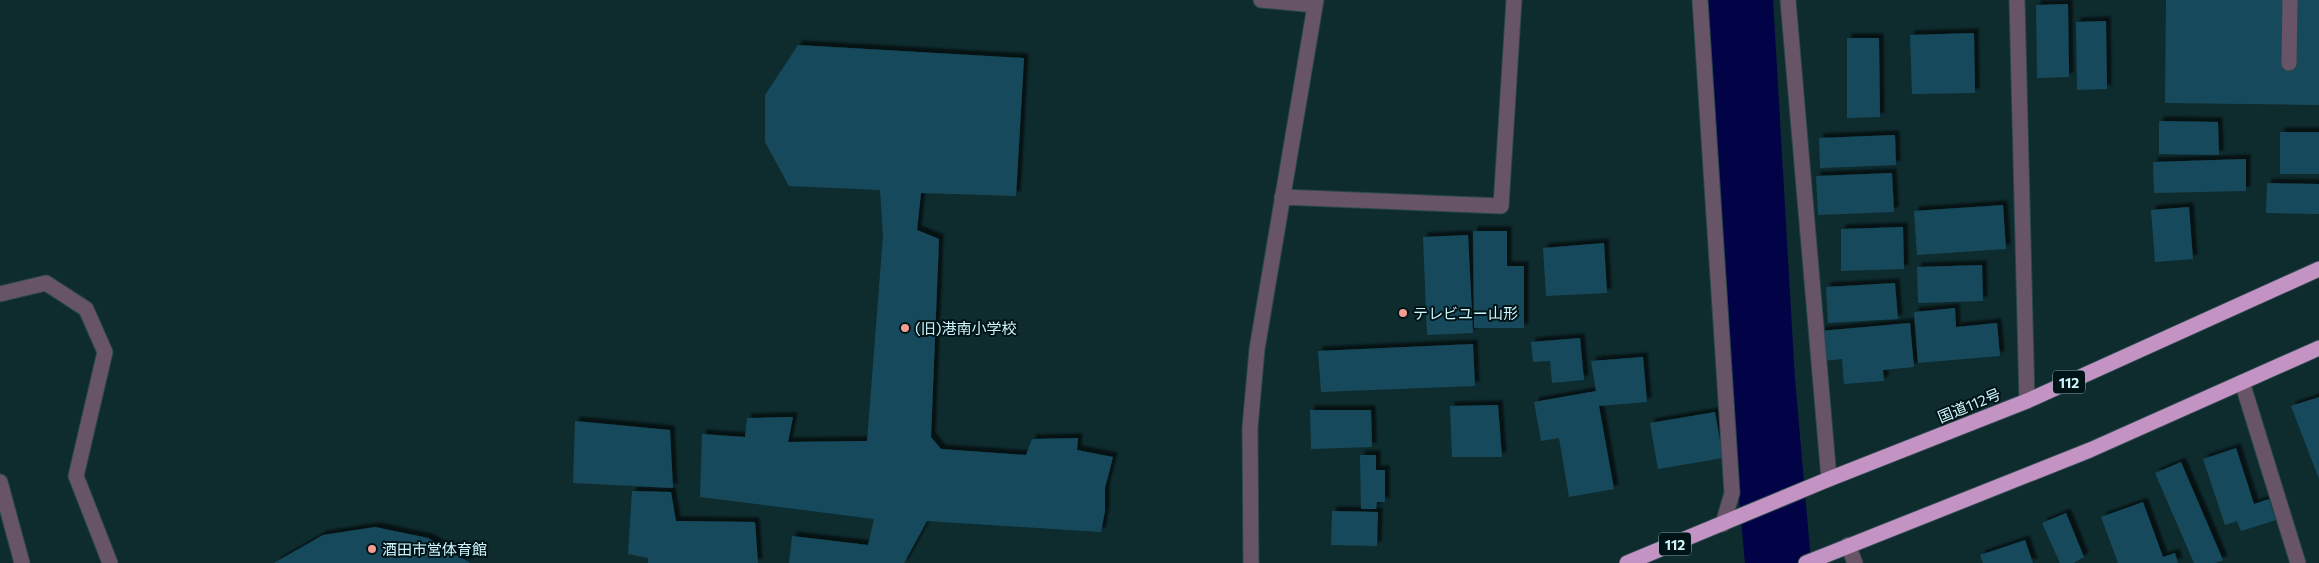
<svg xmlns="http://www.w3.org/2000/svg" width="2319" height="563" viewBox="0 0 2319 563" font-family="Commissioner,'Noto Sans JP',sans-serif">
	<defs>
		<filter id="shadow"><feDropShadow dx="4.5" dy="-4.5" stdDeviation="1" flood-color="#0009"/></filter>
	</defs>
	<rect width="100%" height="100%" fill="#0e2b2e"/>
	<g fill="none" stroke-linecap="round" stroke-linejoin="round">
		<path stroke="#020246" stroke-width="66" d="M1740 0 1762 381 1778 563"/>
	</g>
	<path fill="#18495b" filter="url(#shadow)" d="M2166 0H2319V105L2165 103Z
		M2068 4 2069 77 2037 78 2036 5Z
		M2106 21 2107 89 2077 90 2076 22Z
		M1974 33 1975 93 1912 94 1910 35Z
		M1847 38H1879L1880 117 1847 118Z
		M798 45 1024 58 1016 196 921 193 917 230 939 239 931 437 941 449 1026 455 1032 439 1078 438 1077 450 1113 457 1105 488V511L1101 532 927 521 904 563H789L792 536 868 545 874 519 700 497 702 434 745 437 747 418 793 417 788 442 867 441 883 236 880 190 789 186 765 142V95Z
		M2159 121 2218 122 2219 155 2159 154Z
		M2280 132H2319V174H2280Z
		M1895 135 1896 165 1820 168 1819 138Z
		M2246 159V191L2154 193 2153 162Z
		M1892 173 1894 212 1818 215 1816 176Z
		M2267 183 2319 184V214L2266 213Z
		M2003 205 2006 249 1917 255 1914 211Z
		M2189 207 2193 259 2155 262 2151 210Z
		M1903 227 1904 269 1841 271V229Z
		M1473 231H1507V266H1524V328H1474Z
		M1468 235 1473 333 1427 335 1423 237Z
		M1604 243 1607 293 1546 296 1543 248Z
		M1982 265 1983 301 1918 303 1917 267Z
		M1895 283 1898 319 1828 323 1826 287Z
		M1955 308 1956 327 1997 323 2000 356 1918 363 1914 312Z
		M1910 323 1914 367 1883 370 1884 381 1844 384 1842 359 1823 361 1820 331Z
		M1580 338 1584 380 1552 383 1550 361 1533 362 1531 342Z
		M1473 344 1475 386 1321 392 1318 351Z
		M1643 357 1647 402 1599 406 1614 489 1569 497 1559 438 1541 441 1534 402 1596 391 1591 361Z
		M2319 397V479L2291 406Z
		M1498 405 1502 457H1452L1450 406Z
		M1310 410H1371L1372 447 1311 449Z
		M1715 412 1723 458 1658 469 1650 423Z
		M575 421 670 430 673 488 573 483Z
		M2236 448 2254 504 2269 499 2276 520 2241 531 2237 521 2225 525 2203 459Z
		M1360 455H1376V470H1385V502H1377L1376 509H1361Z
		M2181 462 2223 560 2215 563H2194L2155 473Z
		M632 491 671 492 676 521 755 522 758 563H648V558L628 554Z
		M2143 502 2163 557 2175 553 2178 563H2118L2101 517Z
		M1332 511 1378 512 1377 546 1331 545Z
		M2066 513 2084 557 2074 563H2060L2042 523Z
		M375 527 428 538 470 563H274L323 535Z
		M2025 540 2033 563H1983L1980 555Z"/>
	<g fill="none" stroke-linecap="round" stroke-linejoin="round">
		<g stroke="#29474b" stroke-width="17">
			<path id="minor" d="M1261 0 1315 5
				M1700 0 1732 493 1723 524
				M1788 0 1829 479
				M2017 0 2027 401
				M2289 63 2290 0
				M1282 197 1501 206 1514 0
				M0 294 46 283 86 309 105 352 76 476 110 563
				M2242 382 2298 563
				M0 482 22 563
				M1848 545 1855 563
				M1251 563 1250 428 1257 349 1316 0"/>
		</g>
		<g stroke="#29474b" stroke-width="17">
			<path id="highway" d="M1627 563 1829 479 2027 401 2319 269
				M1806 563 2090 450 2319 348"/>
		</g>
		<use href="#minor" stroke="#675467" stroke-width="15"/>
		<use href="#highway" stroke="#c293c3" stroke-width="15"/>
	</g>
	<g fill="#f59c93" stroke="#001316" stroke-width="2">
		<circle cx="1403" cy="313" r="5"/>
		<circle cx="905" cy="328" r="5"/>
		<circle cx="372" cy="549" r="5"/>
	</g>
	<g text-anchor="middle" dominant-baseline="central" stroke-width="4" stroke-linejoin="round" paint-order="stroke">
		<g fill="#001316" stroke="#90b2b7" stroke-width="1">
			<rect x="2053" y="370.5" width="32" height="23" rx="4"/>
			<rect x="1659" y="532.5" width="32" height="23" rx="4"/>
		</g>
		<g font-size="14" font-weight="bold" fill="#cdf6fc">
			<text x="2069" y="382">112</text>
			<text x="1675" y="544">112</text>
		</g>
		<g font-size="15" fill="#cdf6fc" stroke="#001316" text-anchor="start">
			<text x="1413" y="313">テレビユー山形</text>
			<text x="915" y="328">(旧)港南小学校</text>
			<text x="382" y="549">酒田市営体育館</text>
		</g>
		<g font-size="15" fill="#cdf6fc" stroke="#001316">
			<text transform="translate(1969 405) rotate(-22)">国道112号</text>
		</g>
	</g>
</svg>
